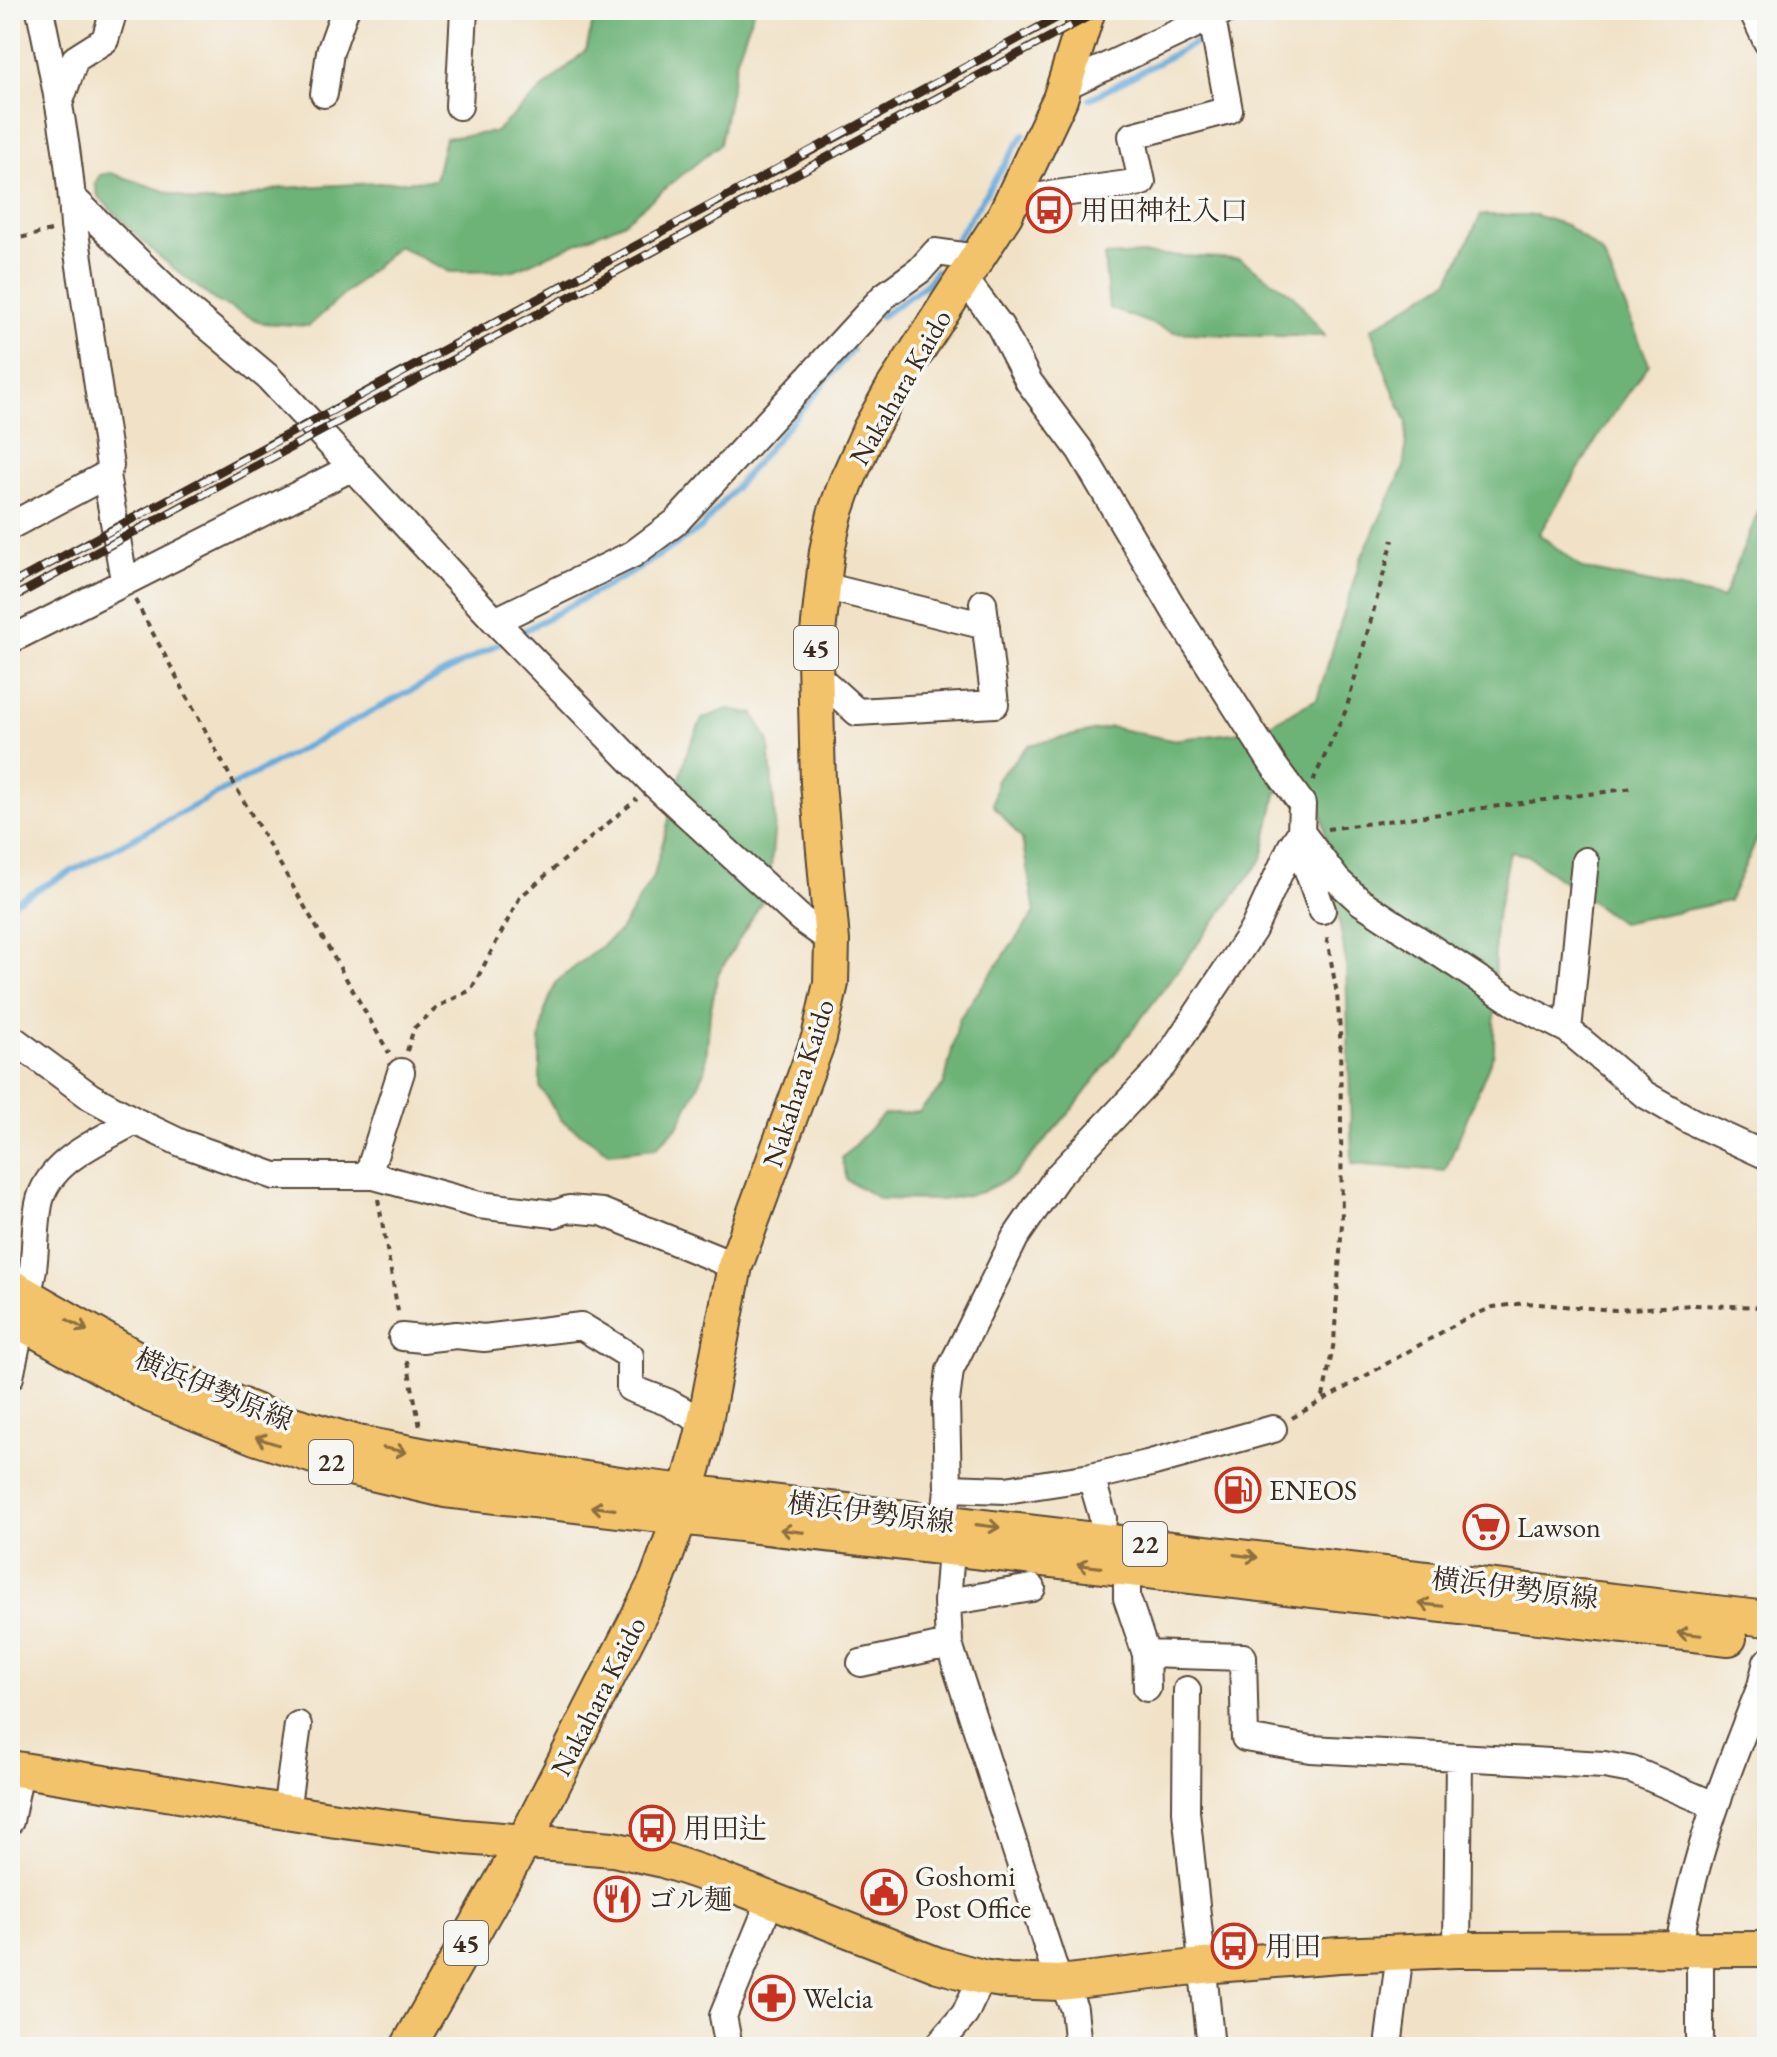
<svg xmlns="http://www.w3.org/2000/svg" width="1777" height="2057" viewBox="0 0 1777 2057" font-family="'EB Garamond','Noto Serif JP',serif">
	<rect width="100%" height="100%" fill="#f6f6f2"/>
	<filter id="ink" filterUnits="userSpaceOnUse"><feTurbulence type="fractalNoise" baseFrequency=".0125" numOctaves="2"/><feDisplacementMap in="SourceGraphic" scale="16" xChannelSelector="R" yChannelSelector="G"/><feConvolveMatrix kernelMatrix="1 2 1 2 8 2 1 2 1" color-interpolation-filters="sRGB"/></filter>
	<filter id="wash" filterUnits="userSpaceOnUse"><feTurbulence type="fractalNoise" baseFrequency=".006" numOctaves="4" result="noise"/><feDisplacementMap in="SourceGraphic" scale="32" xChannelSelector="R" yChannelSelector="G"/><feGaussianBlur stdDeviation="1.8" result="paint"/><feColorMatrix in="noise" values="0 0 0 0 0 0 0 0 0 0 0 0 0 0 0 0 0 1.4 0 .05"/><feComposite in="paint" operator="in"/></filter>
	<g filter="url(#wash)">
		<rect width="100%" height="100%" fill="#f1e2c7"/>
		<path fill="#6db378" stroke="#546e4b" stroke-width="2" d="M596 10H754L737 58 720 144 623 223 512 271 450 272 398 246 309 326 263 323 214 300 156 254 98 196 95 183 100 175 111 173 194 201 224 203 281 188 435 180 445 138 495 132 586 50Z
			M1481 215H1535L1566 225 1603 254 1649 364 1603 429 1539 534 1583 569 1723 598 1767 491V817L1729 901 1621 923 1527 855 1510 852 1495 925 1494 1053 1445 1171 1352 1164 1346 963 1321 808 1298 770 1276 794 1262 859 1074 1107 1014 1176 982 1192 942 1200 880 1199 847 1180 842 1158 883 1115 919 1112 944 1085 959 1019 1035 912 1022 839 993 805 997 779 1029 745 1111 727 1171 740 1259 730 1317 699 1361 558 1404 467 1407 423 1387 376 1371 329 1449 280Z
			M1142 254 1240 259 1293 295 1325 336H1245L1174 332 1109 308 1104 256Z
			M728 709 754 714 769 742 775 821 769 890 718 974 710 1013 705 1071 679 1125 656 1148 610 1153 561 1120 540 1087V1041L545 1010 556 982 620 931 654 875 687 752 702 719Z"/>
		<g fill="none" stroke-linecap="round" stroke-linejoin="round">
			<path stroke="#65aadb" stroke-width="6" d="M1221 29 1257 10
				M1090 99 1208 36
				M950 249 1024 134
				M880 317 927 284 935 271
				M518 634 640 568 701 528 852 350
				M10 904 504 641"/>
		</g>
	</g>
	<g filter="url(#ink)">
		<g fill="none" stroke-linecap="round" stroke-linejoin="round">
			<g stroke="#564637" stroke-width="30">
				<path id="minor" d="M1752 10 1767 42
					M1065 86 1226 10
					M324 94 330 52 345 10
					M59 104 75 59 105 40 114 10
					M459 106 464 10
					M72 197 186 308 268 377 495 621 655 785 801 919 832 941
					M1013 200 1142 182 1132 136 1229 110 1212 18
					M963 277 1000 326 1029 382 1080 450 1176 613 1274 766 1302 804 1301 832 1337 880 1361 902 1515 1003 1568 1030 1644 1094 1691 1121 1767 1156
					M106 475 124 580
					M10 526 106 475 110 466 74 226C70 153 55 82 40 10
					M823 586 986 626
					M495 621 633 554 676 522 884 296 920 270 936 252 978 258
					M10 640 353 467
					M816 675 857 712 995 704 983 603
					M1302 840V854L1322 910
					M1568 1030 1585 861
					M10 1037 91 1097 135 1121 181 1143 275 1176H374L479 1205 554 1214 569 1209 602 1212 735 1266
					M368 1175 401 1072
					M26 1296C38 1266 33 1236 39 1204 48 1160 100 1141 135 1121
					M402 1337 422 1339 456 1335 484 1338 581 1326 630 1356V1388L667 1402 704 1422
					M10 1377 21 1325
					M1091 1477 1103 1518 1101 1539
					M948 1488 1006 1490 1091 1477 1147 1464 1273 1429
					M945 1521 948 1488 946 1401 950 1370 1015 1238 1057 1177 1163 1065 1253 930 1291 847 1301 832
					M951 1550 947 1602 949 1644 1059 1983
					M1127 1570V1598L1146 1654 1147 1688
					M947 1602 1032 1588
					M1146 1654 1243 1657 1245 1738 1311 1749 1604 1765 1632 1770 1714 1805
					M861 1663 949 1644
					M1187 1690 1186 1811 1211 2047
					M286 1812 298 1725
					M10 1821 20 1770
					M1679 1948C1693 1856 1727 1772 1761 1686L1767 1662
					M1457 1950 1459 1757
					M1063 1982 1074 2009 1078 2047
					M1700 2036V1948
					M729 2047 723 2016 771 1899
					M937 2047 965 2014 982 1977
					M1388 2047 1400 1952"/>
			</g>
			<g stroke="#564637" stroke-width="38">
				<path id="major" d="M10 1286 164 1374 269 1417 358 1443 426 1456 627 1485 1767 1619
					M10 1316 151 1395 255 1437 350 1468 445 1490 1729 1638
					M10 1768 336 1820 465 1837 613 1849 663 1860 705 1874 938 1965 982 1977 1009 1981 1059 1983 1203 1966 1339 1955 1457 1950 1767 1949
					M408 2047 525 1840 657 1580 680 1517 702 1437 735 1266 819 1038 831 983 832 941 818 783 815 660 827 551 835 514 846 483 870 429 893 388 1005 215 1060 99 1088 10"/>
			</g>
			<path stroke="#564637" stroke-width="4" stroke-dasharray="6 6" stroke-linecap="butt" d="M10 240 51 231
				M135 600 238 791 389 1053
				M1313 781 1346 710 1393 540
				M1327 829 1634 788
				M407 1051 414 1028 439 1006 471 990 520 897 637 799
				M378 1199 399 1317
				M407 1361 420 1427
				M1323 1397 1334 1342 1342 1223 1340 1031 1337 994 1326 933
				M1292 1418 1463 1320 1493 1307 1525 1303 1615 1310 1694 1305 1767 1307"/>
			<use href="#minor" stroke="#fff" stroke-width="26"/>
			<use href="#major" stroke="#f2c36a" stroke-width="34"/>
			<g stroke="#3b2a1e" stroke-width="9">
				<path id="rail" d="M10 585C365 395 716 200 1071 10
					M10 599 1100 10"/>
			</g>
			<use href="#rail" stroke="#f6f6f2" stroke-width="6" stroke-dasharray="18" stroke-linecap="butt"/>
		</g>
		<defs><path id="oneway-shaft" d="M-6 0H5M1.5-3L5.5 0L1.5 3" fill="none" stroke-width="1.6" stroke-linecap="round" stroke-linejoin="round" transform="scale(2)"/></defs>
		<g stroke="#8d6f40">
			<use href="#oneway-shaft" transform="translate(77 1325) rotate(29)"/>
			<use href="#oneway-shaft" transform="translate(267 1441) rotate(-162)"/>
			<use href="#oneway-shaft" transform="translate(395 1450) rotate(11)"/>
			<use href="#oneway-shaft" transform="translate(603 1508) rotate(-173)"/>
			<use href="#oneway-shaft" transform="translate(988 1526) rotate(7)"/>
			<use href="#oneway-shaft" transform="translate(792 1531) rotate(-173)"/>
			<use href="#oneway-shaft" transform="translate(1246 1556) rotate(7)"/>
			<use href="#oneway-shaft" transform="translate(1089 1566) rotate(-173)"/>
			<use href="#oneway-shaft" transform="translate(1431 1605) rotate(-174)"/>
			<use href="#oneway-shaft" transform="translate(1689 1634) rotate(-174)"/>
		</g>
	</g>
	<defs>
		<g id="bus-ring" transform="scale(2.3)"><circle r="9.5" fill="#f6f6f2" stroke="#c8321e" stroke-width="1.5"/><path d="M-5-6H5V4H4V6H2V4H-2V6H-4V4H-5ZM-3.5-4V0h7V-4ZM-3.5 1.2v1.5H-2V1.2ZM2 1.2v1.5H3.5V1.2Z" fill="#c8321e"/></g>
		<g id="fuel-ring" transform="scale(2.3)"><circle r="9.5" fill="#f6f6f2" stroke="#c8321e" stroke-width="1.5"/><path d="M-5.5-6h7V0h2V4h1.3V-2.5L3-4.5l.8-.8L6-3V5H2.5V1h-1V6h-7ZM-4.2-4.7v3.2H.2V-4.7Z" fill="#c8321e"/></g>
		<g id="supermarket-ring" transform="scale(2.3)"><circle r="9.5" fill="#f6f6f2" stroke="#c8321e" stroke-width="1.5"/><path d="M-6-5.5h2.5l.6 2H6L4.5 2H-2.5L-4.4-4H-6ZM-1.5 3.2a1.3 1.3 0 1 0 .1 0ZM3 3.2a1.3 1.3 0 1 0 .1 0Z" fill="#c8321e"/></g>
		<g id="civic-ring" transform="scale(2.3)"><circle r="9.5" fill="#f6f6f2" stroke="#c8321e" stroke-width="1.5"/><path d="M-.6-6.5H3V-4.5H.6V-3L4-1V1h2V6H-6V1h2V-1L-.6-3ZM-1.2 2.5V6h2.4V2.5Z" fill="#c8321e"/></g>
		<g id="restaurant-ring" transform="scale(2.3)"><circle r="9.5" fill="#f6f6f2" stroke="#c8321e" stroke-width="1.5"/><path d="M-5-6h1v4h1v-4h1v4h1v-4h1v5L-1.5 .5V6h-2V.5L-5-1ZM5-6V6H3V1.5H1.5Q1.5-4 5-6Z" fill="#c8321e"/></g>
		<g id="pharmacy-ring" transform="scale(2.3)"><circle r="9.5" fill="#f6f6f2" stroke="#c8321e" stroke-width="1.5"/><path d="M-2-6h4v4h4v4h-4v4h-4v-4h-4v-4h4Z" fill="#c8321e"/></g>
	</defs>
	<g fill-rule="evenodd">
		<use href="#bus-ring" x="1049" y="210"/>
		<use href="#fuel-ring" x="1238" y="1490"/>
		<use href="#supermarket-ring" x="1486" y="1527"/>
		<use href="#bus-ring" x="652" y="1828"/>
		<use href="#civic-ring" x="884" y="1892"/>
		<use href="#restaurant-ring" x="617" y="1899"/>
		<use href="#bus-ring" x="1234" y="1946"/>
		<use href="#pharmacy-ring" x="772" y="1998"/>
	</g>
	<g text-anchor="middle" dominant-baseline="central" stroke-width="7" stroke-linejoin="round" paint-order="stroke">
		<g fill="#f6f6f2" stroke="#73675e" stroke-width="2">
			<rect x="794" y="626" width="44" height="44" rx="6"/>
			<rect x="309" y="1440" width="44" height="44" rx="6"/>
			<rect x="1123" y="1522" width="44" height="44" rx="6"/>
			<rect x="444" y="1921" width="44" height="44" rx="6"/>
		</g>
		<g font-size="26" font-weight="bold" fill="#3b2a1e">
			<text x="816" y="648">45</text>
			<text x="331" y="1462">22</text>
			<text x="1145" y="1544">22</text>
			<text x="466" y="1943">45</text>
		</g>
		<g font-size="28" fill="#3b2a1e" stroke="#f6f6f2" text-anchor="start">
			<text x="1080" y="210">用田神社入口</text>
			<text x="1269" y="1490">ENEOS</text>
			<text x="1517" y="1527">Lawson</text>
			<text x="683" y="1828">用田辻</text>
			<text x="915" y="1876">Goshomi<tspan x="915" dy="32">Post Office</tspan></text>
			<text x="648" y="1899">ゴル麺</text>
			<text x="1265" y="1946">用田</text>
			<text x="803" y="1998">Welcia</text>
		</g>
		<g font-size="28" fill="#3b2a1e" stroke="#f6f6f2">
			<text transform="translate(900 387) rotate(-60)">Nakahara Kaido</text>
			<text transform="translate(798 1083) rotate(-72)">Nakahara Kaido</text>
			<text transform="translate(214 1389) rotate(23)">横浜伊勢原線</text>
			<text transform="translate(871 1512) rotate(7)">横浜伊勢原線</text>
			<text transform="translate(1515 1588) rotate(7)">横浜伊勢原線</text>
			<text transform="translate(598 1696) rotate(-63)">Nakahara Kaido</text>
		</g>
	</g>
	<rect width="1777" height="2057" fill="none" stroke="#f6f6f2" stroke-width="40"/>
</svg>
